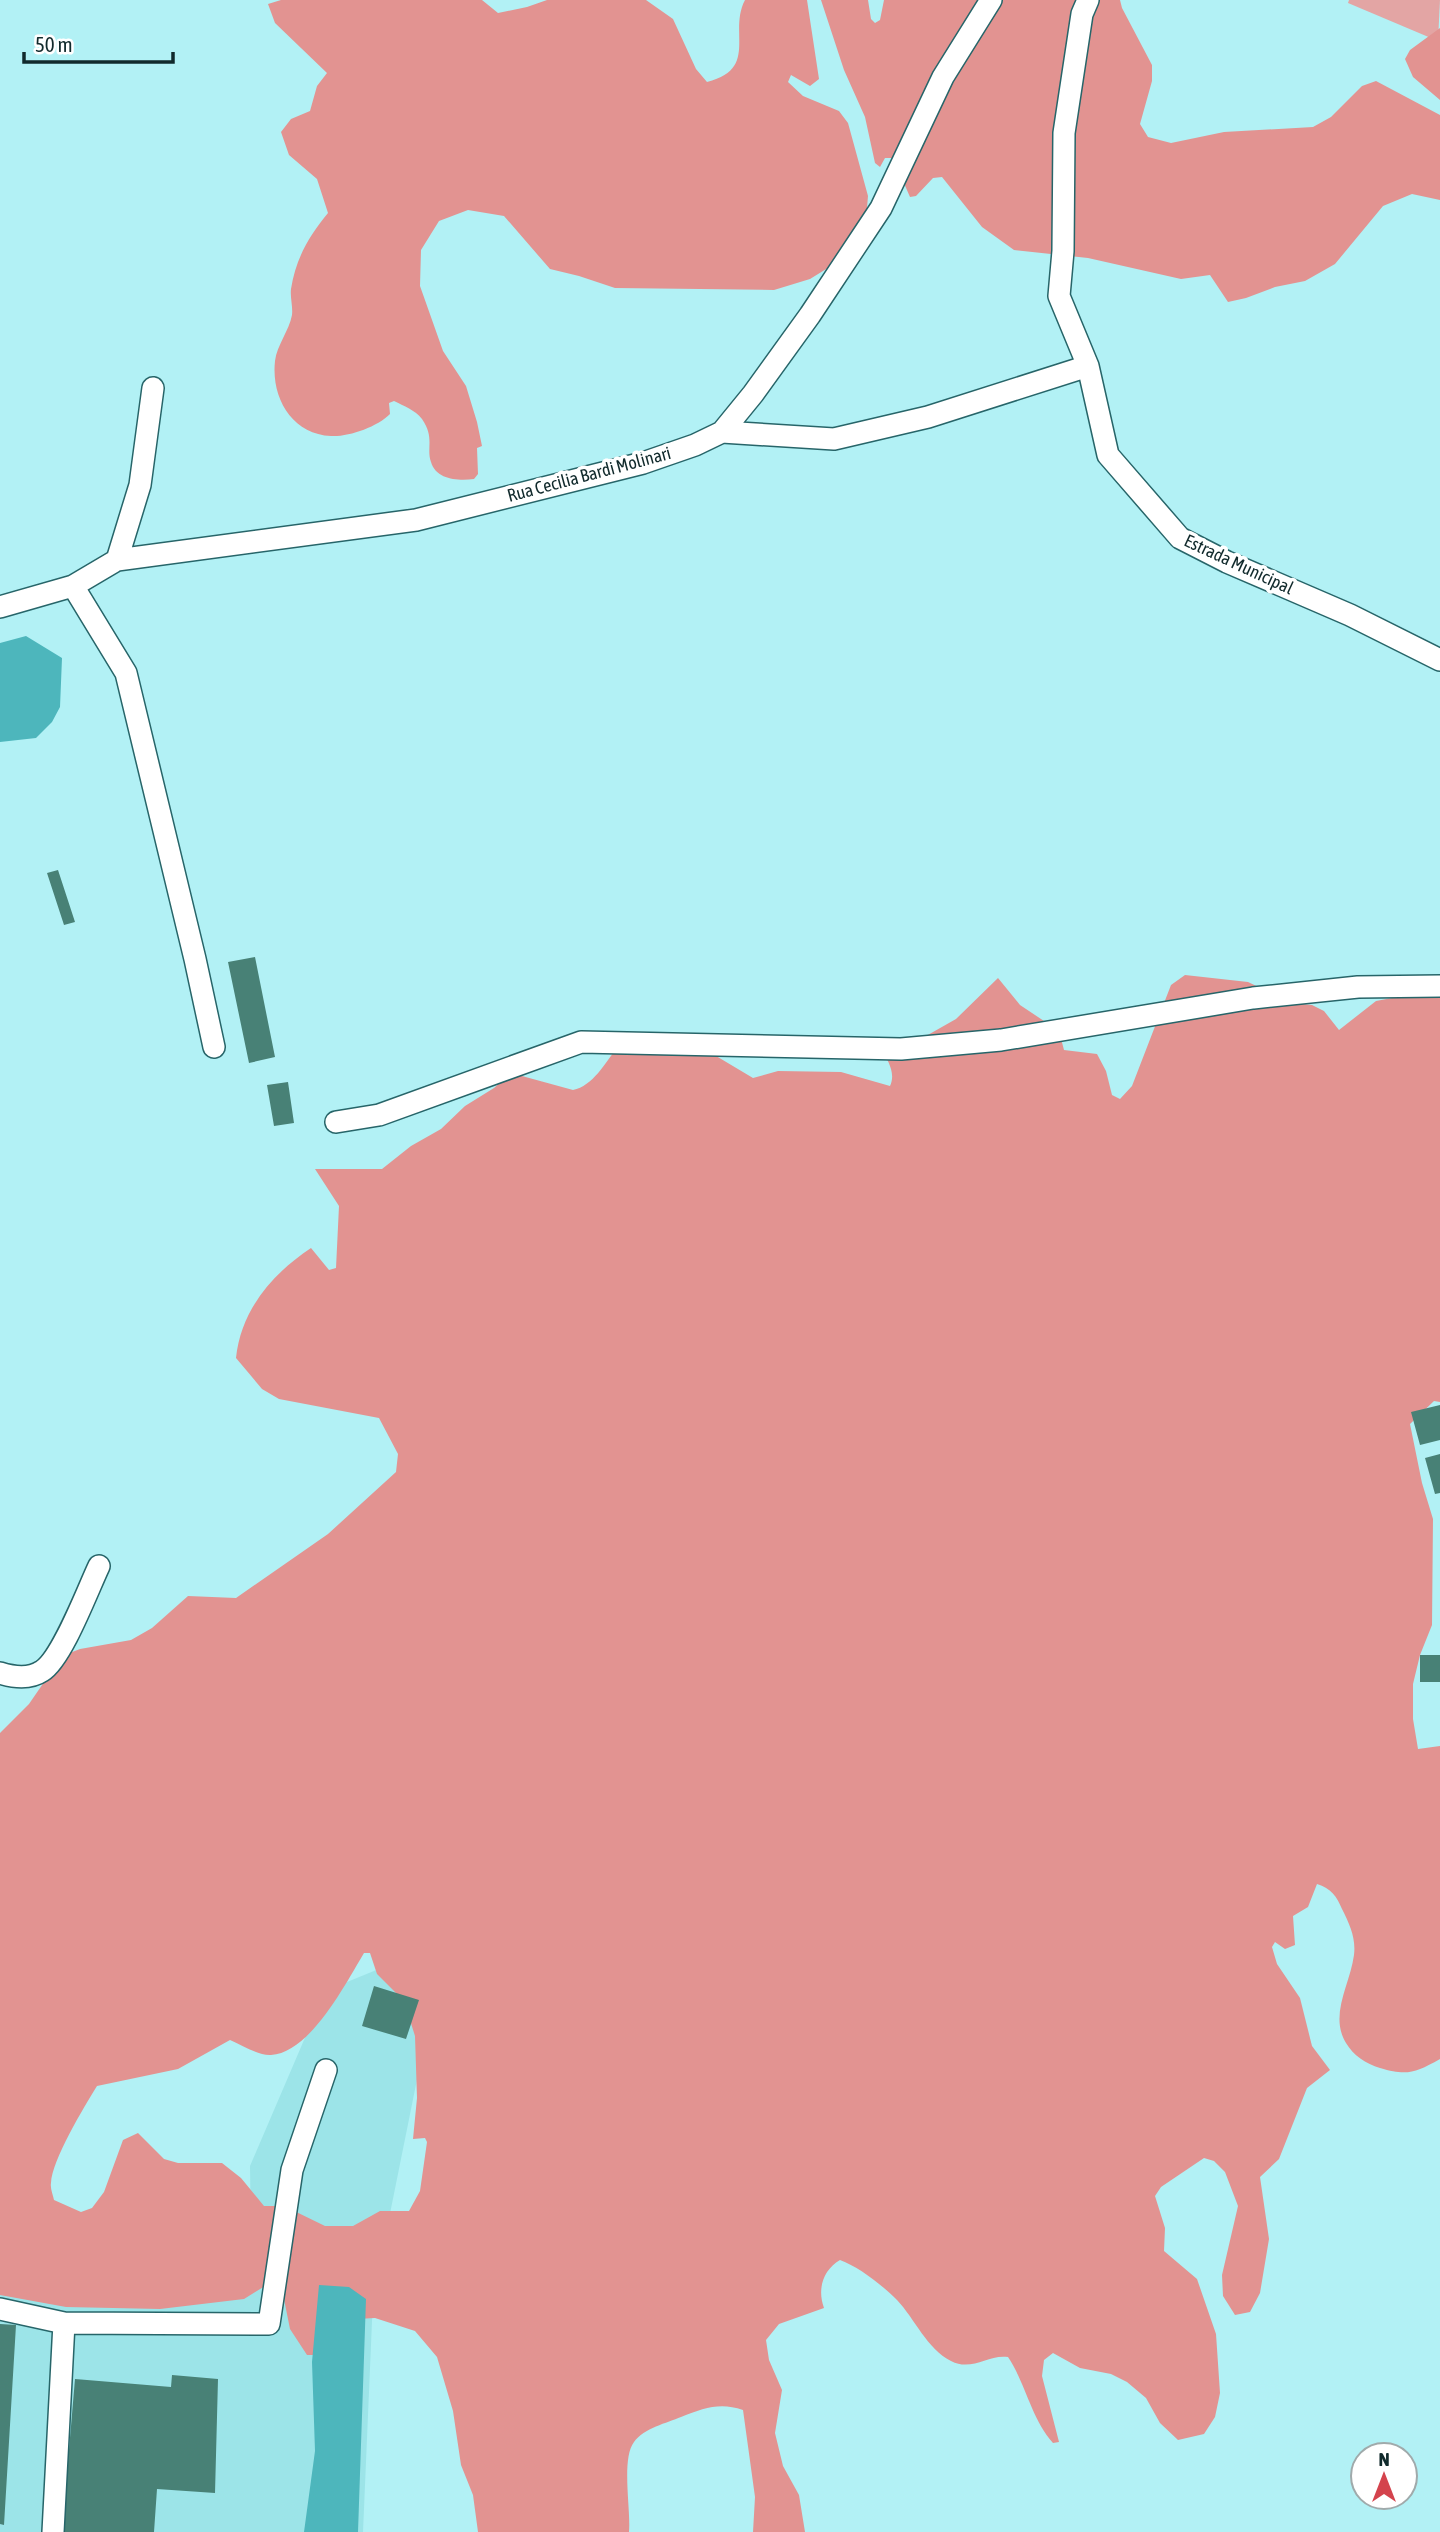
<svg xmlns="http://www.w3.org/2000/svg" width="1440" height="2532" viewBox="0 0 1440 2532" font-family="'Asap Condensed',sans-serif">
	<rect width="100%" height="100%" fill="#b2f1f5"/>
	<path fill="#9ce4e8" d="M391 1964 435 1990 373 2298 363 2532H0V2290L252 2293 250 2166 325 1991Z"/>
	<path fill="#e3a5a4" d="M1349 0H1440L1438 41 1348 3Z"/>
	<path fill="#e29391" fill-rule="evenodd" d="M281 0H482L498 13 527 7 547 0H646L673 19 696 69 707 82C759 69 728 32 745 0H807L819 79 810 86 791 75 788 82 803 96 839 111 848 123 868 196 866 219 844 258 810 279 774 290 615 288 579 276 550 269 504 216 468 210 439 221 421 250 420 286 443 351 466 386 477 422 482 446 477 448 478 474 474 479C459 481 436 480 431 462 426 448 435 438 422 419 415 410 404 406 394 401L389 403 390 414C377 427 349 437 331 436 292 434 271 398 275 361 277 345 289 331 292 315 293 307 290 297 291 289 296 258 309 236 328 213L317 179 289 155 281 132 291 119 310 111 317 86 327 73 275 23 268 4Z
		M821 0H868L871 19 875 23 880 20 884 0H1120L1122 8 1152 65V81L1140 124 1148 137 1171 143 1224 132 1313 127 1331 117 1362 86 1376 81 1440 115V200L1412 194 1383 206 1335 264 1305 281 1275 287 1246 298 1228 302 1210 275 1181 279 1088 258 1014 250 982 227 942 177 933 178 916 196 910 197 893 158H885L880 167 875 163 865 117 844 70Z
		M1440 28V100L1413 77 1405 59 1410 50Z
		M1185 975 1248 982 1292 1003 1312 1005 1324 1011 1339 1030 1376 1001 1413 994 1440 983V1402L1434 1401 1410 1424 1422 1483 1433 1519 1432 1625 1420 1655 1413 1684V1719L1418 1749 1440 1746V2059C1415 2073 1407 2076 1380 2068 1366 2064 1353 2055 1346 2043 1329 2015 1350 1985 1354 1955 1356 1938 1350 1925 1342 1909 1337 1897 1331 1888 1317 1884L1308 1907 1293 1916 1295 1945 1285 1949 1275 1942 1272 1947 1277 1964 1300 1998 1312 2046 1330 2070 1307 2088 1279 2159 1260 2177 1269 2239 1260 2293 1250 2312 1235 2315 1223 2296 1222 2275 1238 2206 1225 2172 1214 2161 1204 2158 1161 2187 1155 2196 1165 2228 1164 2251 1197 2279 1216 2334 1220 2393 1215 2417 1204 2434 1178 2440 1160 2423 1146 2398 1127 2382 1111 2374 1080 2368 1053 2353 1044 2360 1042 2376 1059 2442 1053 2443C1031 2418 1026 2384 1008 2357 988 2354 972 2372 951 2361 927 2349 915 2319 897 2300 882 2285 859 2267 840 2260 823 2270 817 2289 824 2308L779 2324 766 2340 769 2360 782 2390 775 2433 783 2466 799 2495 805 2532H753L755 2497 743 2410C720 2402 704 2408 681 2417 667 2423 644 2428 634 2442 621 2459 631 2510 629 2532H478L473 2495 461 2465 453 2411 437 2357 415 2331 375 2318 338 2320 319 2355H307L290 2329 278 2269 265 2286 244 2299 160 2309 66 2307 0 2295V1733L29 1704 62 1656 80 1649 131 1640 152 1628 188 1596 236 1598 328 1534 396 1472 398 1454 379 1418 279 1399 262 1389 236 1358C241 1310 272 1274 311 1248L329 1270 336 1268 339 1206 315 1169H382L411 1146 441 1129 465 1106 494 1088 511 1073 573 1090C593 1086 605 1063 617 1048L701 1047 753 1078 778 1071 841 1072 890 1086C896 1073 888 1061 882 1050L926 1036 956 1019 998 978 1020 1005 1059 1031 1064 1050 1097 1054 1106 1071 1112 1095 1120 1099 1132 1086 1171 985ZM364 1953H370L377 1974 404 2001 415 2036 417 2098 413 2139 425 2138 427 2142 420 2191 409 2211H380L353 2226H325L284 2206H264L241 2178 222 2163H178L164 2159 138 2133 123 2140 104 2192 92 2208 81 2212 54 2200C53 2195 50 2188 51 2183 52 2160 84 2107 97 2086L178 2069 230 2040C242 2045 259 2056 271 2055 310 2053 346 1983 364 1953Z"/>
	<path fill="#4db6bc" d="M26 636 62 658 60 707 52 722 36 738 0 742V643Z
		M319 2285 349 2287 366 2299 358 2532H304L315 2451 312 2362Z"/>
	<path fill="#488176" d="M58 870 75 922 64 925 47 873Z
		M255 957 275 1057 249 1063 228 962Z
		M288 1082 294 1123 274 1126 267 1085Z
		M1440 1405V1440L1420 1445 1411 1412Z
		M1440 1454V1493L1435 1494 1425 1458Z
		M1420 1655H1440V1682H1420Z
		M374 1986 419 2000 406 2039 362 2026Z
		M0 2324 16 2325 4 2525 0 2524Z
		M172 2375 218 2379 215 2493 157 2489 154 2532H62L75 2379 171 2387Z"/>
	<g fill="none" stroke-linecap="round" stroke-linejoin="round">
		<g stroke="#276569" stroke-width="24">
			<path id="minor" d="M1088 0 1082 14 1064 133 1063 251 1059 296 1088 366 1108 455 1180 538 1227 562 1350 615 1440 660
				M722 432 834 439 928 417 1088 366
				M117 560 140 485 153 388
				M73 586 126 673 195 959 214 1047
				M0 607 73 586 117 560 416 520 643 463 695 445 722 432 753 394 810 315 881 208 943 77 991 0
				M336 1122 379 1115 581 1042 901 1049 1001 1040 1253 998 1358 987 1440 986
				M0 1673C13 1677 30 1679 42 1671 62 1659 88 1589 99 1566
				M0 2309 64 2323
				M53 2532 64 2323 269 2324 292 2170 326 2070"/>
		</g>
		<use href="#minor" stroke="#fff" stroke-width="21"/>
	</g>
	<g text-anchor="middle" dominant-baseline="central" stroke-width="7" stroke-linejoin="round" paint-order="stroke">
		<g font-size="18" fill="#112a2c" stroke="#fff">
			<text transform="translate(589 474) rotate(-15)">Rua Cecilia Bardi Molinari</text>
			<text transform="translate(1239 564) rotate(25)">Estrada Municipal</text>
		</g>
	</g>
	<g transform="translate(1384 2476)"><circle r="33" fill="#ffffff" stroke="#a0aaab" stroke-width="2"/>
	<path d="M0-5L12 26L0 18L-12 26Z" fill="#d4434d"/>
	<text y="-10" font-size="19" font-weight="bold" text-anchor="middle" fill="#112a2c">N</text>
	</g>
	<path d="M24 52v10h149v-10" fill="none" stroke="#112a2c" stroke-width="3.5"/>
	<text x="35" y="52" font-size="21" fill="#112a2c" stroke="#ffffff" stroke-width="5" paint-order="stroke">50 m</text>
</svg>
